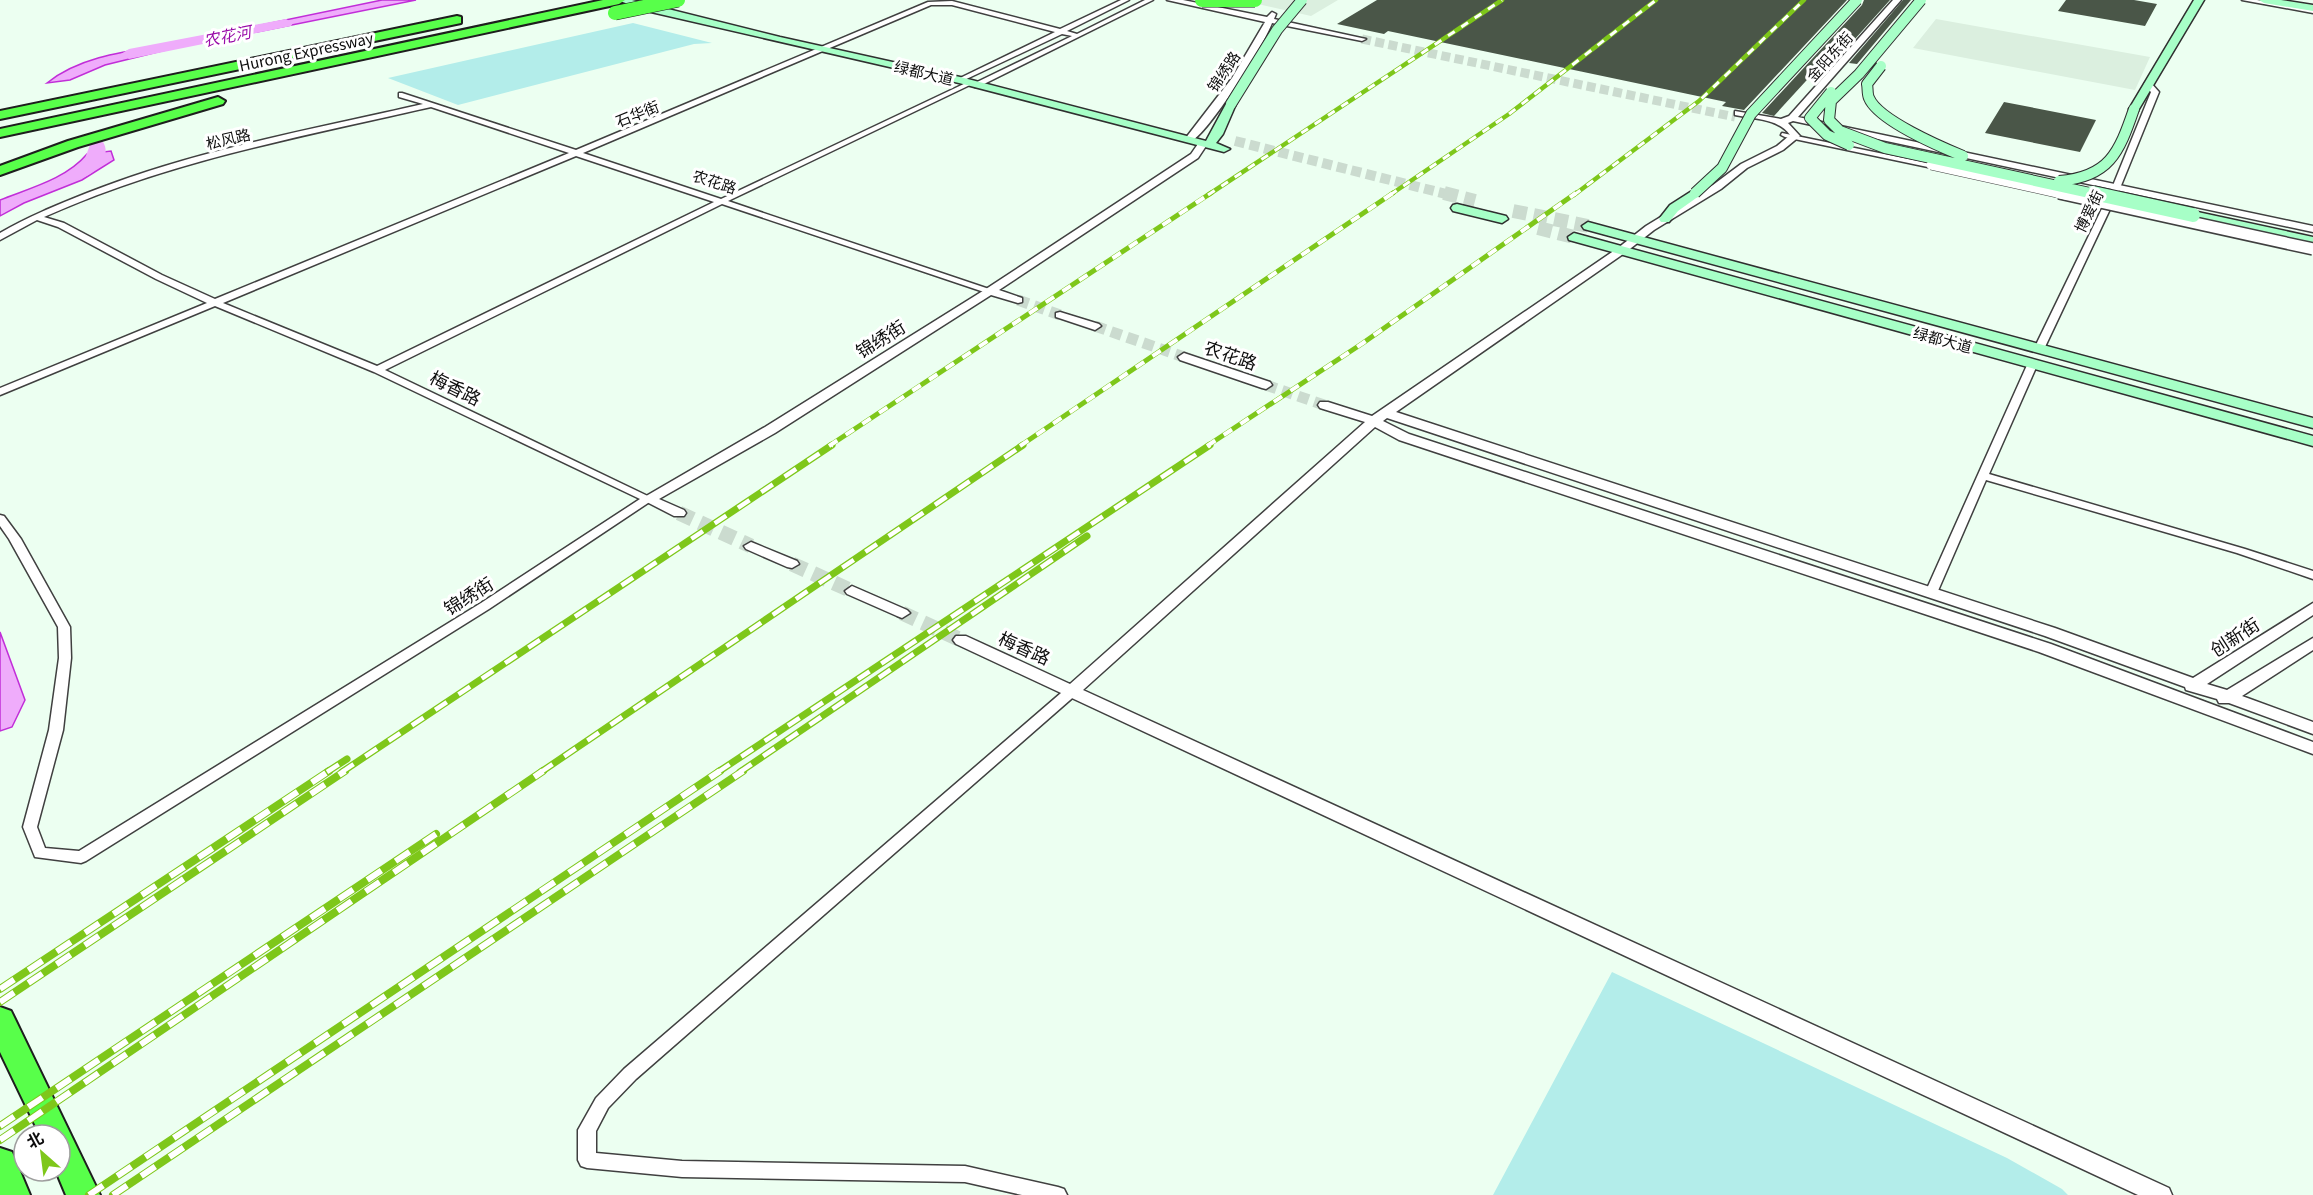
<svg xmlns="http://www.w3.org/2000/svg" width="2313" height="1195" viewBox="0 0 2313 1195" font-family="Georgia,'Noto Sans SC',serif">
	<rect width="100%" height="100%" fill="#ecfff1"/>
	<path fill="#b3edea" d="M633 23 712 43 694 44 458 105 388 78Z
		M1612 972 2007 1158 2062 1189 2068 1195H1493Z"/>
	<path fill="#dbefdf" d="M1240 0H1338L1311 16Z
		M1936 19 2071 43 2150 57 2135 90 1913 48Z"/>
	<path fill="#efacfb" stroke="#c12ed8" stroke-width="1.5" d="M382 0H416L257 32 242 29Z
		M160 46 174 48 105 65 70 80 47 83C78 58 121 52 160 46Z
		M111 151 114 160 82 180 24 203 0 216V200C30 188 66 179 87 154Z
		M0 632 25 700 12 727 0 731Z"/>
	<g fill="none" stroke-linecap="round" stroke-linejoin="round">
		<path fill="#efacfb" fill-rule="evenodd" d="M286 19 293 23 291 26 129 59 121 54 129 49Z
			M97 141 103 142C115 161 84 184 67 180L64 176 84 161 91 142Z"/>
	</g>
	<path fill="#4a5648" d="M1377 0H1847L1744 110 1722 106 1726 102 1388 31 1384 34 1337 24Z
		M1864 0H1890L1836 60 1827 58 1774 116 1762 113 1862 5Z
		M1903 0H1911L1857 64 1849 63Z
		M2066 0H2134L2157 4 2145 26 2058 11Z
		M2004 102 2096 120 2080 152 1985 133Z"/>
	<g fill="none" stroke-linecap="round" stroke-linejoin="round">
		<path stroke="#cbdbcf" stroke-width="9" stroke-dasharray="9 4.5" stroke-linecap="butt" d="M1362 39 1735 117"/>
		<path stroke="#cbdbcf" stroke-width="11" stroke-dasharray="11 6" stroke-linecap="butt" d="M1018 300 1060 315
			M1095 326 1184 357
			M1266 385 1324 405"/>
		<path stroke="#cbdbcf" stroke-width="15" stroke-dasharray="15 8" stroke-linecap="butt" d="M679 513 751 546
			M792 564 852 591
			M902 613 961 640"/>
		<path stroke="#cbdbcf" stroke-width="10" stroke-dasharray="10 5" stroke-linecap="butt" d="M1235 141 1450 195"/>
		<path stroke="#cbdbcf" stroke-width="14" stroke-dasharray="14 7" stroke-linecap="butt" d="M1444 193 1475 201
			M1513 211 1588 226
			M1538 228 1574 237"/>
		<g stroke="#404040" stroke-width="3">
			<path id="minor" d="M1121 0H1129L1067 31 1077 34 1145 0H1153L978 87H975V83L1072 36 1062 34 960 82 956 80 958 79 1055 32 952 5H931L583 153 721 199 968 82H972V84L728 201 995 291 990 294 987 293 722 204 385 370 654 499 489 609 86 861 81 863 35 857 23 827 49 730 59 658 58 627 9 539 0 526V515L4 516 21 539 70 627 71 658 63 730 37 827 45 848 79 851 481 603 640 499 374 372 215 306 0 395V388L207 303 156 279 58 227 37 220 0 240V233C27 217 57 205 87 193 195 150 310 130 423 104L399 97V93H402L576 150 928 2 952 1 1060 29ZM431 107 569 153 215 299 162 275 64 223 44 217C168 161 300 137 431 107ZM576 156 714 202 377 366 223 303Z
				M2242 0H2257L2313 9V13Z
				M2145 83H2151L2159 92 2120 188 2044 349 2039 352 2036 351 2034 349 2112 188 2151 92 2144 85Z
				M1782 133 1942 166 1946 168 1942 170 1785 137 1781 135Z
				M2033 360 2038 363 1989 474 2245 549 2313 571V579L2237 553 1986 480 1937 593 1931 597 1927 596 1925 593 2028 363Z
				M1073 686 1078 687 1079 690 1078 693 636 1079 608 1108 596 1131V1153L682 1161 965 1166 1058 1187 1064 1189 1067 1195H1022L965 1182 682 1177 587 1168 581 1166 578 1160V1130L596 1098 624 1069 1068 687Z"/>
		</g>
		<g stroke="#404040" stroke-width="3">
			<path id="tertiary" d="M1167 0H1183L1267 17 1272 12 1276 14 1274 19 1366 39 1362 41 1272 23C1264 45 1208 134 1190 142L1185 139 1232 78 1265 22Z
				M1893 0H1901L1798 117 2313 226V232L1793 121 1788 123 1800 136 1783 150 1747 168 1721 189 1654 230 1626 252 1396 412 2055 628 2193 678 2313 603V615L2207 684 2227 690 2313 638V650L2242 696 2313 722V734L2229 703H2219L2217 699 2186 690 2185 687 2045 636 1387 418 1383 421 1409 434 2051 644 2313 742V754L2039 652 1399 440 1375 427 1083 690 2169 1188 2172 1195H2138L956 644 953 640 956 636H966L1070 684 1365 422 1320 408 1318 405 1320 402H1328L1372 416 1618 248 1646 226 1713 185 1741 164 1777 146 1790 135C1778 118 1753 119 1735 115V111L1781 119 1789 116Z
				M1200 141 1208 143 1198 158 999 290 1022 298V302L1018 303 991 295 775 433 659 499 684 510 686 513 684 516H674L641 499 765 427 986 289 1191 154Z
				M1060 312 1099 324 1101 326 1095 330 1056 317V313Z
				M1184 353 1270 382 1272 385 1266 389 1262 388 1180 360 1178 357Z
				M751 542 797 561 799 564 792 568 787 567 746 549 744 546Z
				M852 586 907 610 910 613 902 618 897 616 847 594 845 591Z"/>
		</g>
		<g stroke="#2f2f2f" stroke-width="3">
			<path id="secondary" d="M617 0H632L780 37 960 77 1206 141 1226 104 1231 101 1236 104 1223 134 1216 143 1230 149 1224 152 959 83 651 12Z
				M2194 0H2204L2139 109 2138 111H2130L2129 109Z
				M2259 0H2281L2313 5V11L2264 3Z
				M1695 189 1701 193 1699 196 1678 211 1669 222H1661L1659 219 1670 205Z
				M1457 204 1506 216 1508 219 1502 223 1453 211 1451 208 1453 205Z
				M2193 211 2313 237V245L2189 218 2187 215 2189 212Z
				M1588 222 2313 418V428L1584 229 1582 226Z
				M1574 233 2313 436V446L1569 240 1568 237Z"/>
		</g>
		<g stroke="#1e1e1e" stroke-width="4">
			<path id="motorway" d="M603 0H625L619 4 0 137V129Z
				M457 16 461 17V23L0 119V111Z
				M218 97 225 101 223 104 78 147 0 175V166L68 141Z
				M0 1007 11 1011 100 1195H66L56 1171H60V1135H40L0 1052Z
				M0 1148 12 1152 30 1195H0Z"/>
		</g>
		<use href="#minor" fill="#fff" fill-rule="evenodd"/>
		<use href="#tertiary" fill="#fff" fill-rule="evenodd"/>
		<use href="#secondary" fill="#a7ffc7" fill-rule="evenodd"/>
		<use href="#motorway" fill="#58ff4a" fill-rule="evenodd"/>
		<g stroke="#7ec71a" stroke-width="4.5">
			<path id="rail-far3" d="M1208 195 1502 0
				M1390 195 1509 114 1656 0
				M1574 195 1699 101 1804 0"/>
		</g>
		<g stroke="#7ec71a" stroke-width="5">
			<path id="rail-far2" d="M829 446 1211 193
				M1020 446 1393 193
				M1207 446 1363 343 1576 193"/>
		</g>
		<g stroke="#7ec71a" stroke-width="7">
			<path id="rail-far1" d="M327 772 347 759
				M342 772 832 445
				M541 772 1023 445
				M718 772 1210 445
				M740 772 1087 536"/>
		</g>
		<g stroke="#7ec71a" stroke-width="8">
			<path id="rail" d="M0 989 329 771
				M0 1002 345 771
				M0 1126 436 834
				M0 1140 543 771
				M89 1195 720 771
				M113 1195 743 771"/>
		</g>
		<use href="#rail-far3" stroke="#fff" stroke-width="3" stroke-dasharray="8" stroke-linecap="butt"/>
		<use href="#rail-far2" stroke="#fff" stroke-width="4" stroke-dasharray="10" stroke-linecap="butt"/>
		<use href="#rail-far1" stroke="#fff" stroke-width="4.5" stroke-dasharray="14" stroke-linecap="butt"/>
		<use href="#rail" stroke="#fff" stroke-width="6" stroke-dasharray="17" stroke-linecap="butt"/>
		<g stroke="#404040" stroke-width="10" stroke-linecap="butt">
			<path id="tertiary-bridge-far1" d="M1931 165 2066 195"/>
		</g>
		<g stroke="#404040" stroke-width="14" stroke-linecap="butt">
			<path id="tertiary-bridge" d="M2059 193 2313 249"/>
		</g>
		<g stroke="#2f2f2f" stroke-width="12" stroke-linecap="butt">
			<path id="secondary-bridge-far1" d="M1921 0 1859 74 1831 101 1829 120 1840 131 1885 148 2099 195
				M1881 66 1867 84C1868 88 1867 94 1869 98 1878 120 1941 147 1963 156
				M1831 92 1810 118 1827 135 1849 145
				M1231 104 1277 30 1302 0
				M2059 181C2109 177 2119 153 2134 109
				M1695 193 1722 168 1751 114 1857 0"/>
		</g>
		<g stroke="#2f2f2f" stroke-width="16" stroke-linecap="butt">
			<path id="secondary-bridge" d="M2093 193 2193 215"/>
		</g>
		<g stroke="#1e1e1e" stroke-width="15" stroke-linecap="butt">
			<path id="motorway-bridge" d="M1202 0H1255
				M615 13 678 0"/>
		</g>
		<use href="#tertiary-bridge-far1" stroke="#fff" stroke-width="9"/>
		<use href="#tertiary-bridge" stroke="#fff" stroke-width="11"/>
		<use href="#secondary-bridge-far1" stroke="#a7ffc7" stroke-width="10"/>
		<use href="#secondary-bridge" stroke="#a7ffc7" stroke-width="14"/>
		<use href="#motorway-bridge" stroke="#58ff4a" stroke-width="14"/>
	</g>
	<g text-anchor="middle" dominant-baseline="central" stroke-width="6" stroke-linejoin="round" paint-order="stroke">
		<g font-size="15" fill="#0d0d0d" stroke="#fff">
			<text transform="translate(306 51) rotate(-12)">Hurong Expressway</text>
			<text transform="translate(1829 56) rotate(-48)">金阳东街</text>
			<text transform="translate(1223 71) rotate(-56)">锦绣路</text>
			<text transform="translate(924 72) rotate(13)">绿都大道</text>
			<text transform="translate(637 113) rotate(-22)">石华街</text>
			<text transform="translate(228 138) rotate(-13)">松风路</text>
			<text transform="translate(715 181) rotate(18)">农花路</text>
			<text transform="translate(2088 211) rotate(-64)">博爱街</text>
			<text transform="translate(1943 339) rotate(15)">绿都大道</text>
		</g>
		<g font-size="16" font-style="italic" fill="#990ca8" stroke="#fff">
			<text transform="translate(227 35) rotate(-11)">农花河</text>
		</g>
		<g font-size="18" fill="#0d0d0d" stroke="#fff">
			<text transform="translate(880 338) rotate(-32)">锦绣街</text>
			<text transform="translate(1231 354) rotate(19)">农花路</text>
			<text transform="translate(456 387) rotate(26)">梅香路</text>
			<text transform="translate(468 595) rotate(-32)">锦绣街</text>
			<text transform="translate(2234 636) rotate(-33)">创新街</text>
			<text transform="translate(1025 647) rotate(24)">梅香路</text>
		</g>
	</g>
	<g transform="translate(42 1153) rotate(332)"><circle r="28" fill="#ffffff" stroke="#9e9e9e" stroke-width="1.5"/>
	<path d="M0-4.5L10 22L0 15L-10 22Z" fill="#7ec71a"/>
	<text y="-9" font-size="16" font-weight="bold" text-anchor="middle" fill="#0d0d0d">北</text>
	</g>
</svg>
